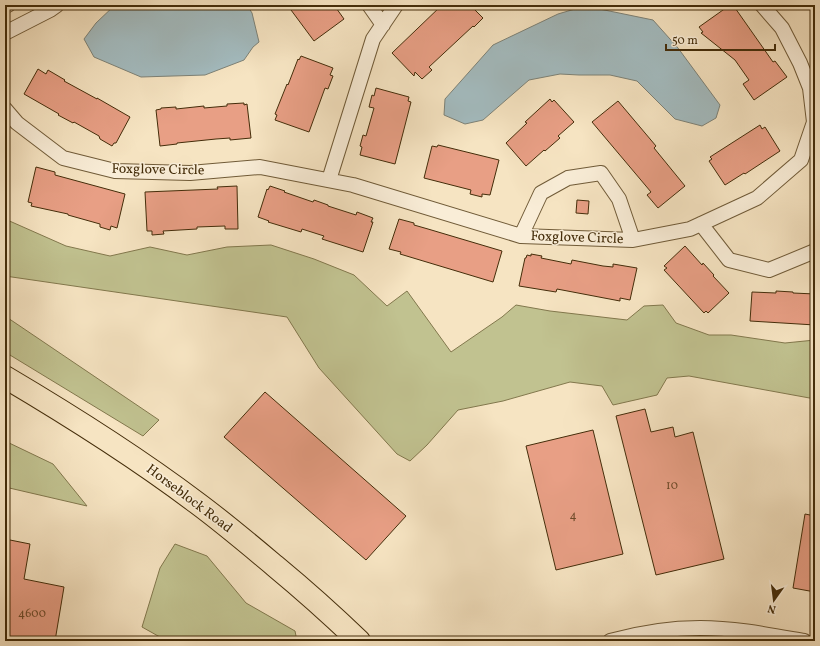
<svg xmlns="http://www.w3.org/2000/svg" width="820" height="646" viewBox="0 0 820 646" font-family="Vollkorn,serif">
	<rect width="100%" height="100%" fill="#f6e4c2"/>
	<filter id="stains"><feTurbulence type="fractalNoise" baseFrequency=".005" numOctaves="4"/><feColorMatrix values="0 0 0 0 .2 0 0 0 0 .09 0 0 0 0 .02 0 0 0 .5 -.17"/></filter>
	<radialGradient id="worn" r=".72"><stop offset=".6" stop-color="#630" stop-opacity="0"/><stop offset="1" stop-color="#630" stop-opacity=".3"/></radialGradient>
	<path fill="#c1c290" stroke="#82784d" d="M5 219 66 246 110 256 150 247 187 255 227 247 271 245 314 259 354 275 387 306 407 291 451 352 502 317 516 305 550 311 627 320 644 306 663 305 676 323 709 335H731L785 343 815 340V399L689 376 667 378 657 395 613 405 602 386 570 382 503 401 458 410 427 445 410 461 397 454 319 368 287 317 5 276Z
		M5 316 159 420 143 436 5 352Z
		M5 441 53 464 87 506 5 487Z
		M175 544 207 556 246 603 295 631 297 641H167L142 627 160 568Z"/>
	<path fill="#a3bbbf" stroke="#7d8277" d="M115 5H247L252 13 259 42 253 47 244 60 205 75 141 77 94 57 84 39 96 23Z
		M585 6 653 20 678 48 720 105 716 118 702 126 675 119 637 81 610 75H579L560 74 529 80 483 120 465 124 444 115 445 99 493 45 558 14Z"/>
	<path fill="#e89f85" stroke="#442d0a" d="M297 5H334L344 19 314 41 291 10Z
		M442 5H470L483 18 474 27 473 26 429 67 432 70 422 79 415 72 414 76 392 53Z
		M730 5H733L773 62 775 61 787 77 754 100 743 84 749 80 735 60 701 33 703 32 699 27Z
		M301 56 333 68 330 75 333 76 328 89 325 88 309 132 275 120 277 115 275 114 287 84 288 85 298 59 299 60Z
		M38 69 46 74 48 70 65 80 64 81 97 99V98L130 117 116 143H114L112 146 100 139 99 136 74 122 73 123 58 115 59 114 24 94Z
		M376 88 409 97 408 101 411 102 395 164 360 155 362 147 360 146 363 135 366 136 374 108 369 107 372 95 374 96Z
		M550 99 552 102 554 100 574 122 558 136 560 138 545 151 544 150 526 166 506 143 527 123 525 122Z
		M618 101 656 146 654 148 685 186 658 208 647 195 651 192 592 122Z
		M244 103V105L247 104 251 138 230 140V138L216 139 177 143V144L160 146 156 110 161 109V108L176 107V109L204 106V108L227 106V104Z
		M760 125 762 129 765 127 780 151 745 174 744 173 725 185 709 161 712 159 710 157Z
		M438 145 499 160 490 195 482 194V197L470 194 471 190 424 178 432 146 437 147Z
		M36 167 55 172V175L125 194 117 228 111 226 110 230 100 227V224L68 215V214L31 206 32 203 28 202Z
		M237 186 238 229H225V226L197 227V229L163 231 164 234 152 235V231H147L145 192 218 189 217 187Z
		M270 186 285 191 284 192 313 202 314 200 328 205V206L356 215 357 212 373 218 371 222H373L363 252 322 239 324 236 302 229 301 232 268 222 269 221 258 217 267 189 268 190Z
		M577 200 589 201 588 214 576 213Z
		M399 219 414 223V225L428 229 502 251 493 282 400 254 401 252 389 249Z
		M685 246 702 265 703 263 714 275 713 276 729 293 708 313 706 311 704 313 664 270 667 268 664 266Z
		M531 254 542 256 541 258 571 264 572 260 603 266 613 267V264L637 268 630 300 620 298V301L557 289 556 292 519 286 525 258H526L527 255 531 256Z
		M776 291 793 292V293L815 294V325L750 321 752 292 776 293Z
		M265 392 406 516 366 560 224 437Z
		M645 409 651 432 673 427 675 437 693 432 724 559 656 575 616 416Z
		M593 430 623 554 556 570 526 446Z
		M805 514 815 516V592L793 588Z
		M5 539 30 544 24 579 64 587 55 641H5Z"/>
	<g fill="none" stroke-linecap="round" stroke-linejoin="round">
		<g stroke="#705b38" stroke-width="16">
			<path id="street" d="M369 5 383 25
				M5 6 8 5
				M5 33 50 10 57 5
				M5 109 17 123 63 158 115 171 190 173 260 167 353 185 521 236 633 240 690 229 757 198 801 160 814 122 810 88 800 63 782 28 762 5
				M329 180 373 39 396 5
				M701 224 729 260 769 270 815 251
				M521 236 541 193 568 178 601 173 619 199 633 240
				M610 641C639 633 670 628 700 628 735 628 770 635 804 641"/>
		</g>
		<g stroke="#442d0a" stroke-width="24">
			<path id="primary" d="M5 377C71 416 136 457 197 503 224 523 250 545 275 566 304 590 332 615 359 641"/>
		</g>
		<use href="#street" stroke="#f9edd7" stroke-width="14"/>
		<use href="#primary" stroke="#f6e4c2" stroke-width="22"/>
	</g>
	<g text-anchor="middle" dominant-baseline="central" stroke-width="3" stroke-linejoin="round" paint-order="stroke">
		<g font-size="12" fill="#6d4a29">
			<text x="672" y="486">10</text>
			<text x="573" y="516">4</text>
			<text x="32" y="614">4600</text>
		</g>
		<g font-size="14" fill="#442d0a" stroke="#f9edd7">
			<text transform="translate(158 170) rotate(1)">Foxglove Circle</text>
			<text transform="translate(577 238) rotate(2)">Foxglove Circle</text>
			<text transform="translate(189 499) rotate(37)">Horseblock Road</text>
		</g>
	</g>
	<rect width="820" height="646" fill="none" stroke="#f6e4c2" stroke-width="20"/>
	<rect x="6" y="6" width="808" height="634" fill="none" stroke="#442d0a" stroke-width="2"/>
	<rect x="10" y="10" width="800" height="626" fill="none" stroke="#442d0a"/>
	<g transform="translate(774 600) rotate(194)" stroke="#f9edd7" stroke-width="3" paint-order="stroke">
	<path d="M0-3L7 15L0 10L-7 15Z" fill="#442d0a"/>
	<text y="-6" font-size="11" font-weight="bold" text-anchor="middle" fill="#442d0a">N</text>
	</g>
	<path d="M666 44v6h109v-6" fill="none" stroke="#442d0a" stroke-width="2"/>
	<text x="672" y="44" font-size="12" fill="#442d0a" stroke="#f9edd7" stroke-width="3" paint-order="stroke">50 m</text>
	<rect width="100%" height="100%" filter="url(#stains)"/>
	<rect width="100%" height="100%" fill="url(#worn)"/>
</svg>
